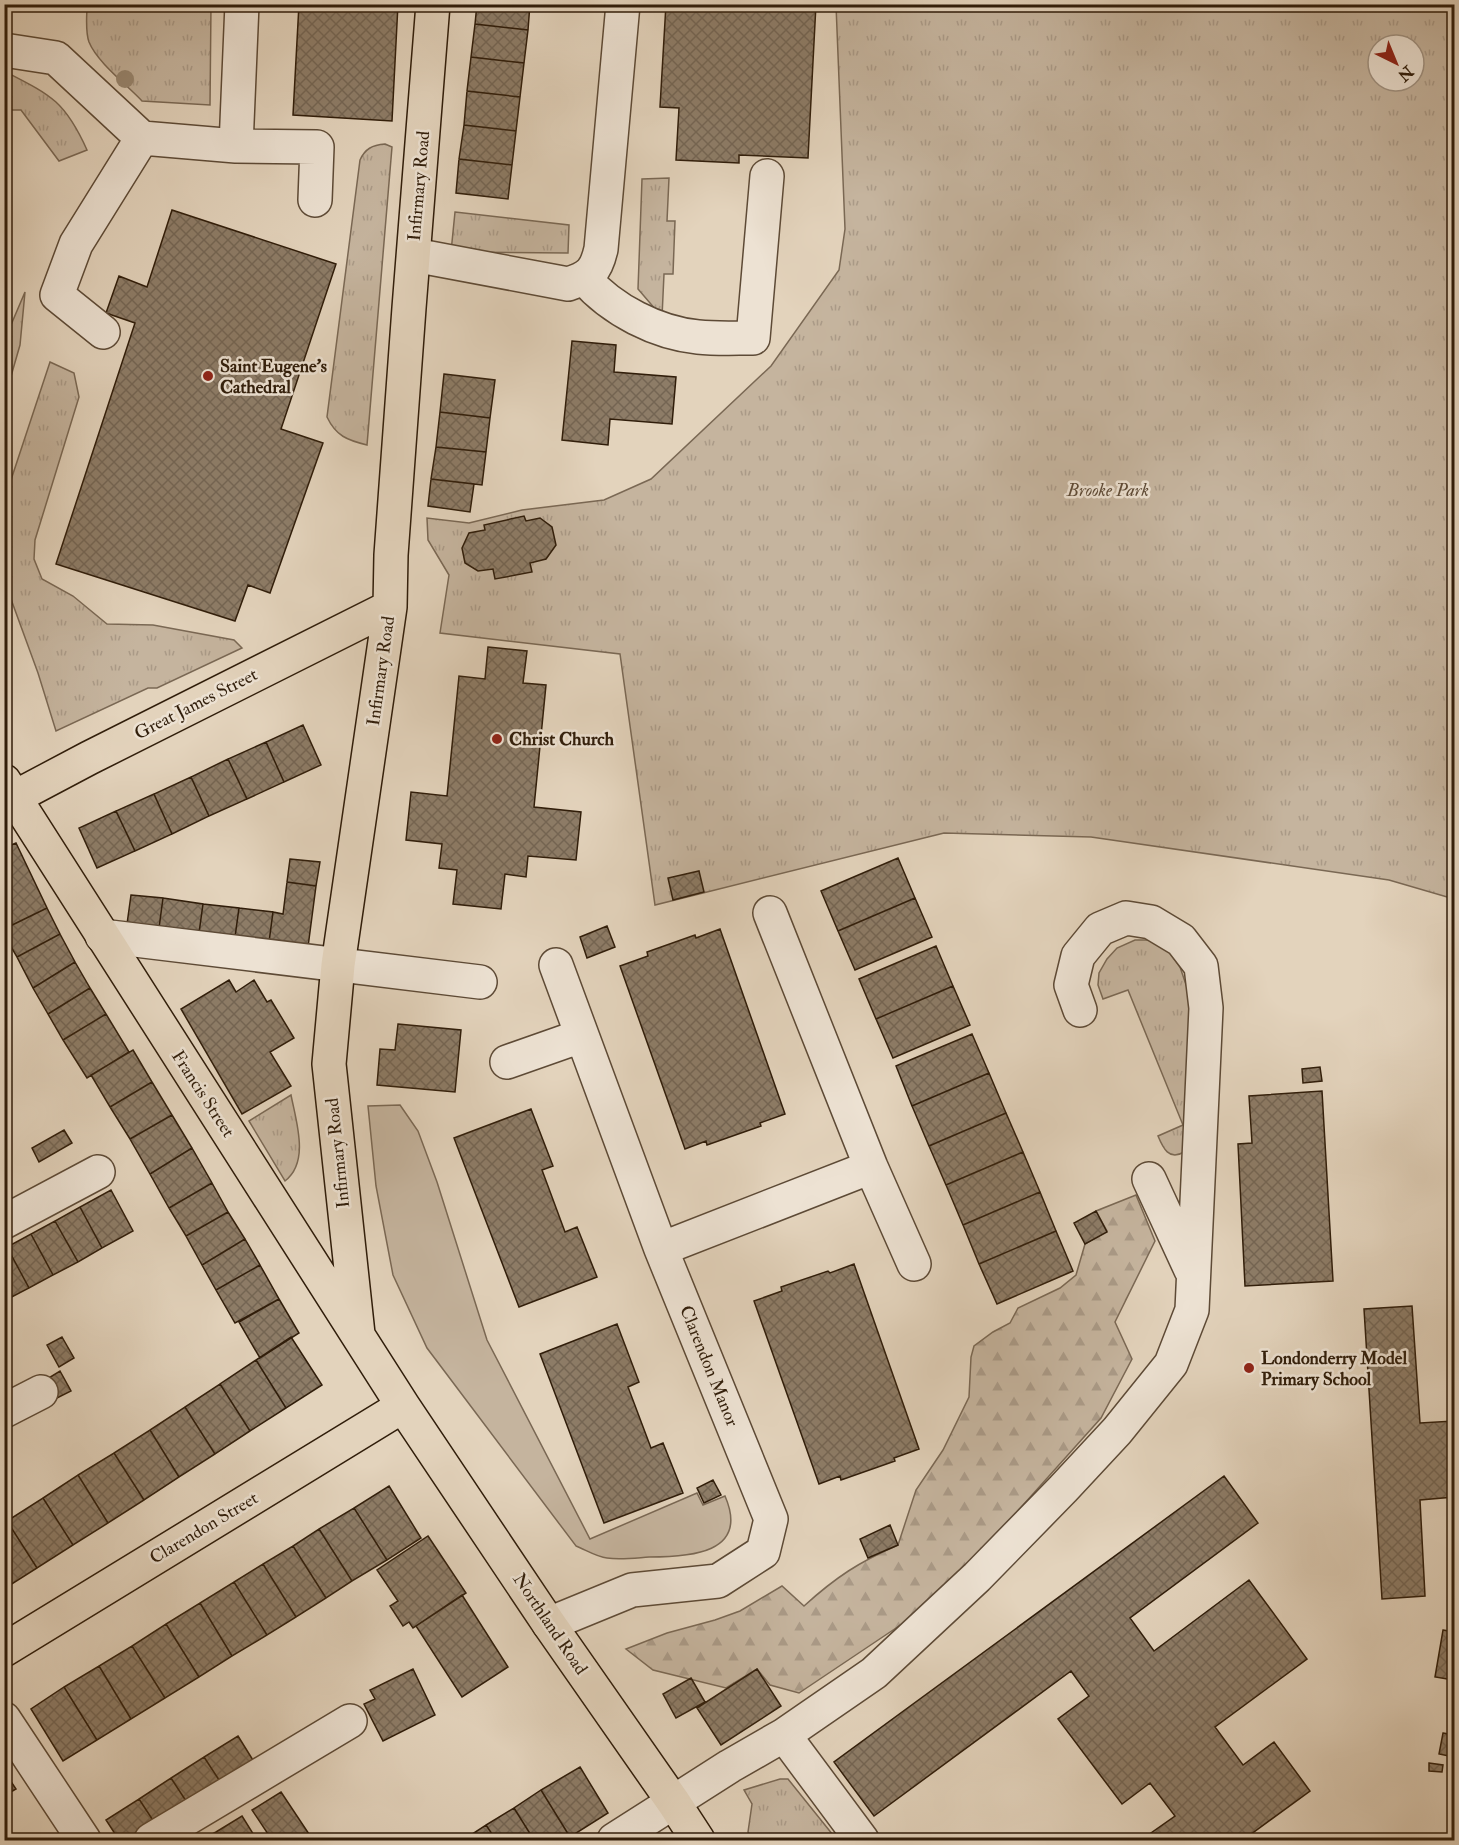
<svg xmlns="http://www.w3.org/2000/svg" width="1459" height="1845" viewBox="0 0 1459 1845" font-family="'IM FELL Double Pica',serif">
	<defs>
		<pattern id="grass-tufts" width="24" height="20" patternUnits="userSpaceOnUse" patternTransform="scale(1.5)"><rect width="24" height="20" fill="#c5b49e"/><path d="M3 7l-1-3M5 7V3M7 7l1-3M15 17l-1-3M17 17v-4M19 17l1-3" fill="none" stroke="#aa9a87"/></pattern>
		<pattern id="forest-firs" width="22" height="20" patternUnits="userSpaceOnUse" patternTransform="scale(1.5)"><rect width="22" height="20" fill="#c5b49e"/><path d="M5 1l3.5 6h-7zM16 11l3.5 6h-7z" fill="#aa9a87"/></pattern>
		<pattern id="building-cross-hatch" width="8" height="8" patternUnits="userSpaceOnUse" patternTransform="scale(1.5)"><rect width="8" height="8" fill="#8d7c67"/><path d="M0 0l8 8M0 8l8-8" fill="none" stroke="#746553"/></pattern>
	</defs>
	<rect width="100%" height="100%" fill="#e3d3bc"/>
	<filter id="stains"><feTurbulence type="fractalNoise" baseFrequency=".00333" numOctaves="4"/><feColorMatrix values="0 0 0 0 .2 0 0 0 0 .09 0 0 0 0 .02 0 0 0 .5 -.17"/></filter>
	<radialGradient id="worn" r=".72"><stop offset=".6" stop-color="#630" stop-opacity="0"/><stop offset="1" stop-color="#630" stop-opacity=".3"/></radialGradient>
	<path fill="url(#grass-tufts)" stroke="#7a6854" stroke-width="1.5" fill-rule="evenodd" d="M87 5H211L210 105 142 101C127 85 97 62 89 42 85 31 87 16 87 5Z
		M836 5H1454V899L1389 880 1091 837 944 833 655 905 620 654 440 633 449 575 428 540 427 518 469 523 522 510 604 500 651 479 771 366 839 270 845 229ZM1378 45H1414V81H1378Z
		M4 71C51 95 65 101 87 150L59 161 21 110H5Z
		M385 144 392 147 367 445C347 440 336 436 327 417L360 160C365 149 372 145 385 144Z
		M669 178 667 221H675L673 274H664L662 317 638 289 642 179Z
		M455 212 569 225 568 253 451 252Z
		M25 292 20 345 5 397V339Z
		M50 362 74 373 79 397 35 540 34 559 42 579 73 596 107 624 153 625 234 640 242 648 157 688H148L56 731 38 673 4 580 5 498Z
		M1135 940H1151L1169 951 1180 967 1193 1005 1184 1152C1169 1161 1163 1148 1158 1136L1183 1125 1128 990 1103 999 1098 985 1099 973 1107 959 1117 948Z
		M291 1095C296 1121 310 1162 285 1181L249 1121Z
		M780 1779H788L837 1840H753L748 1832 752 1804 744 1790Z"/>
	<path fill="url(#forest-firs)" stroke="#7a6854" stroke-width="1.5" d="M1136 1195 1155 1241 1115 1322 1132 1359 1101 1418 990 1542 905 1622 799 1693 770 1685 757 1669 726 1688 653 1670 626 1649 667 1633 715 1620 740 1611 782 1586 804 1606C836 1577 859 1562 898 1545L916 1490 943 1450 969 1397 971 1357 974 1346 993 1332 1010 1323 1018 1308 1060 1288 1076 1275 1085 1244 1107 1231 1096 1211Z"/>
	<path fill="#c5b49e" stroke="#7a6854" stroke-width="1.5" d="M400 1105 418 1131 437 1182 487 1340 590 1539 697 1493 703 1505 725 1496C750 1554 689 1557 649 1557 635 1558 620 1560 607 1558 597 1557 586 1550 576 1546L427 1348 393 1275 376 1186 368 1106Z"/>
	<path fill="url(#building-cross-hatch)" stroke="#301d0a" stroke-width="1.5" d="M299 4H398L392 121 293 115Z
		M477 4H530L528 30 475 24Z
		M666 4H816L808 158 739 155V163L676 160 679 108 660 107Z
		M475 24 528 30 524 63 471 57Z
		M471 57 524 63 520 97 467 91Z
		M467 91 520 97 516 131 464 125Z
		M464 125 516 131 512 165 459 159Z
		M459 159 512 165 508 199 456 193Z
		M172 210 336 264 281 429 323 443 270 593 248 585 235 621 56 564 135 323 106 313 119 276 147 287Z
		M572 341 616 345 614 372 676 377 672 424 610 419 608 445 562 440Z
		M444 374 495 380 490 418 440 412Z
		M440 412 490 418 486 452 436 447Z
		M436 447 486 452 482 485 431 479Z
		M431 479 474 484 470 512 428 506Z
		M524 516 526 521 540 518 552 527 556 545 546 559 530 563 532 572 495 579 493 569 478 571 465 563 462 548 469 533 485 530 484 525Z
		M488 647 527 651 523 683 546 685 534 807 581 812 576 860 528 856 526 877 505 874 501 909 453 904 457 870 439 868 442 844 406 840 411 792 447 796 459 676 485 679Z
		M303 725 321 765 284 782 266 742Z
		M266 742 284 782 247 799 228 759Z
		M228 759 247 799 209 816 191 777Z
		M191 777 209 816 172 834 154 794Z
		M154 794 172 834 135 851 116 811Z
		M116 811 135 851 97 868 79 828Z
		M16 843 47 908 4 929V848Z
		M898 858 915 898 838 931 821 891Z
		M290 859 320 862 316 886 287 882Z
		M699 871 704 892 673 900 668 878Z
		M287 882 316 886 308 947 269 942 273 912 283 914Z
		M131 895 163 898 159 928 127 924Z
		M163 898 203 904 199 933 159 928Z
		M915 898 932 937 855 970 838 931Z
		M203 904 239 908 235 937 199 933Z
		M47 908 60 934 17 957 4 935V929Z
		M239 908 273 912 269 942 235 937Z
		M607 926 615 947 587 958 580 937Z
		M720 929 785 1114 760 1123 761 1126 707 1145 706 1141 685 1149 620 966 648 956 647 952 695 935 696 938Z
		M60 934 75 962 33 988 17 957Z
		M936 946 953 986 876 1019 859 979Z
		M75 962 90 988 48 1014 33 988Z
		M229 980 236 992 254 980 267 1002 271 1000 294 1038 270 1052 291 1086 242 1114 181 1009Z
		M953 986 970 1025 893 1058 876 1019Z
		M90 988 106 1014 63 1040 48 1014Z
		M106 1014 129 1052 87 1078 63 1040Z
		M398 1024 461 1030 455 1092 377 1085 380 1049 395 1050Z
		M972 1034 989 1073 912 1106 896 1066Z
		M133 1050 152 1082 110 1107 91 1075Z
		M1320 1067 1322 1081 1303 1083 1302 1069Z
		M989 1073 1006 1113 929 1146 912 1106Z
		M152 1082 172 1115 130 1139 110 1107Z
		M1322 1091 1333 1281 1245 1286 1238 1144 1252 1143 1249 1096Z
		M531 1109 553 1166 542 1170 565 1232 577 1227 597 1277 519 1307 454 1138Z
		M1006 1113 1023 1152 946 1185 929 1146Z
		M172 1115 192 1148 150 1174 130 1139Z
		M64 1130 72 1143 39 1162 32 1148Z
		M192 1148 212 1183 169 1208 150 1174Z
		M1023 1152 1040 1192 963 1225 946 1185Z
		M212 1183 228 1212 186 1236 169 1208Z
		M111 1190 133 1231 102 1248 80 1207Z
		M1040 1192 1056 1231 979 1264 963 1225Z
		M80 1207 102 1248 78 1262 55 1221Z
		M1096 1211 1107 1232 1085 1244 1074 1223Z
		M228 1212 245 1239 202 1265 186 1236Z
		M55 1221 78 1262 53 1275 31 1234Z
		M1056 1231 1073 1271 997 1304 979 1264Z
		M31 1234 53 1275 29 1288 7 1247Z
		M245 1239 260 1265 216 1290 202 1265Z
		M7 1247 29 1288 4 1301V1248Z
		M854 1264 919 1449 894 1458 895 1461 841 1480 840 1476 819 1484 754 1301 782 1291 781 1287 828 1271 830 1273Z
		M260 1265 279 1299 235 1323 216 1290Z
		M279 1299 299 1333 260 1358 239 1322Z
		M1412 1306 1420 1423 1454 1421V1497L1420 1500 1425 1596 1382 1599 1364 1309Z
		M617 1324 639 1382 628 1387 651 1448 663 1443 683 1493 604 1523 540 1354Z
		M62 1337 74 1358 59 1367 47 1345Z
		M291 1337 322 1385 286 1408 256 1360Z
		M256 1360 286 1408 250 1431 220 1384Z
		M60 1371 71 1391 57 1398 47 1379Z
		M220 1384 250 1431 215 1454 185 1407Z
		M185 1407 215 1454 179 1477 150 1430Z
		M150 1430 179 1477 144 1500 114 1453Z
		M114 1453 144 1500 108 1523 78 1475Z
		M78 1475 108 1523 73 1545 43 1498Z
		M1224 1476 1258 1523 1130 1618 1154 1651 1249 1580 1307 1659 1215 1727 1243 1765 1274 1742 1310 1791 1243 1840H1141L1175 1816 1150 1783 1122 1804 1058 1719 1089 1696 1071 1671 874 1816 834 1762Z
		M713 1480 721 1495 704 1503 697 1488Z
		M389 1486 421 1538 387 1560 354 1508Z
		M43 1498 73 1545 37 1568 7 1521Z
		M354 1508 387 1560 352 1581 319 1529Z
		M7 1521 37 1568 4 1589V1523Z
		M890 1525 898 1545 868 1558 860 1539Z
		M319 1529 352 1581 326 1598 293 1546Z
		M428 1536 466 1593 413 1628 409 1622 403 1626 390 1606 398 1601 377 1570Z
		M293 1546 326 1598 296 1617 263 1564Z
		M263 1564 296 1617 267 1635 234 1582Z
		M234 1582 267 1635 232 1656 200 1603Z
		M462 1595 508 1667 462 1697 416 1626Z
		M200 1603 232 1656 199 1677 166 1624Z
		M166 1624 199 1677 165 1698 132 1646Z
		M1443 1630 1454 1632V1680L1435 1677Z
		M132 1646 165 1698 131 1719 99 1666Z
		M99 1666 131 1719 97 1740 64 1687Z
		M413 1669 435 1715 383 1741 364 1704 375 1699 370 1690Z
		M757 1669 781 1706 721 1745 697 1708Z
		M691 1678 705 1702 676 1718 663 1694Z
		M64 1687 97 1740 63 1761 31 1709Z
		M1443 1733 1454 1735V1757L1439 1754Z
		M238 1736 256 1765 223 1786 204 1757Z
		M204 1757 223 1786 190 1807 171 1778Z
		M1429 1763 1443 1765 1442 1772 1429 1771Z
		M580 1767 608 1813 570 1837 541 1790Z
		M4 1771 16 1789 4 1796Z
		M171 1778 190 1807 158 1828 139 1799Z
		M541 1790 570 1837 565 1840H534L514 1808Z
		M281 1792 313 1840H272L252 1810Z
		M139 1799 158 1828 138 1840H119L106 1820Z
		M514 1808 534 1840H496L486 1825Z
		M242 1816 257 1840H201L216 1832Z
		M486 1825 496 1840H463Z"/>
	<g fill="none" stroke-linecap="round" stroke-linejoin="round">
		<g stroke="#5d4a36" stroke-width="36">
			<path id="minor" d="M4 50 56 58 142 138
				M236 146 242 4
				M414 255 568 284C590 277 596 271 601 249L623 4
				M585 279C612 310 657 333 698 337 716 339 735 338 753 338L767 176
				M103 332 57 295 76 244 142 138 236 146 317 147 315 200
				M770 913 871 1167 914 1264
				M102 936 480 982
				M507 1062 581 1036
				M1149 1179 1191 1270
				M4 1222 98 1172
				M661 1249 871 1167
				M4 1411 41 1392
				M549 1624 632 1590 718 1581 763 1552 771 1519 661 1249 556 965
				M4 1719 84 1840
				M784 1735 862 1840
				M151 1840 350 1721
				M614 1840 730 1766 784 1735 874 1673 977 1577 1063 1489 1117 1431 1171 1364 1192 1310 1206 1008 1201 966 1181 940 1151 922 1126 918 1100 929 1078 956 1071 985 1080 1010"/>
		</g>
		<g stroke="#301d0a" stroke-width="36">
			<path id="major" d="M4 781 403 1406 549 1624 674 1803 698 1840
				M4 803 89 758 390 607
				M358 1334 329 1064 338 965 390 607 391 555 409 308 433 4
				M4 1650 403 1406"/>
		</g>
		<use href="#minor" stroke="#ede2d3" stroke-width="33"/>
		<use href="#major" stroke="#e3d3bc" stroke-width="33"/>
	</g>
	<circle fill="#998872" cx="125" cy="79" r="9"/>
	<g fill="#8f2418" stroke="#ede2d3" stroke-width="2">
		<circle cx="208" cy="376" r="6"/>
		<circle cx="497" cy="739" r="6"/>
		<circle cx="1249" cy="1368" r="6"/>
	</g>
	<g text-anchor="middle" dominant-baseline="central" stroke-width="5" stroke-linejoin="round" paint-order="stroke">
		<g font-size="18" fill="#301d0a" stroke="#ede2d3">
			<text transform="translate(419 186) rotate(-85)">Infirmary Road</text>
			<text transform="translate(381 671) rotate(-82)">Infirmary Road</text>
			<text transform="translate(196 704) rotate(-27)">Great James Street</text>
			<text transform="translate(203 1094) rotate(57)">Francis Street</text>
			<text transform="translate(338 1153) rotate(-96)">Infirmary Road</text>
			<text transform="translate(709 1366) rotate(68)">Clarendon Manor</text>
			<text transform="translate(204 1528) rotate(-31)">Clarendon Street</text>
			<text transform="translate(550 1624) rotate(56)">Northland Road</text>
		</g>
		<g font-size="18" font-weight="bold" fill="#301d0a" stroke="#ede2d3" text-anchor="start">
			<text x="220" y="366">Saint Eugene's<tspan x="220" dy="21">Cathedral</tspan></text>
			<text x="509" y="739">Christ Church</text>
			<text x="1261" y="1358">Londonderry Model<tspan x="1261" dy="21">Primary School</tspan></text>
		</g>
		<g font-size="18" font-style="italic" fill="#5d4a36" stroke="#ede2d3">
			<text x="1108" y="490">Brooke Park</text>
		</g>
	</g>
	<rect width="1459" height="1845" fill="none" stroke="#e3d3bc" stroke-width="24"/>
	<rect x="6" y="6" width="1447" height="1833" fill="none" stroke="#301d0a" stroke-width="3"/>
	<rect x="12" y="12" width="1435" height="1821" fill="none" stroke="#301d0a" stroke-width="1.5"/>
	<g transform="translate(1396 63) rotate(137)"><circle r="28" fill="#ede2d3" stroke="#a19383" stroke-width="1.5"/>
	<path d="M0-4.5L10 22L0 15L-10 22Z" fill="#8f2418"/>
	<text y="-9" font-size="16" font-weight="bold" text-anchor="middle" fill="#301d0a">N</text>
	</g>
	<rect width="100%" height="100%" filter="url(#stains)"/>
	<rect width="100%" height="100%" fill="url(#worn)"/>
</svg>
